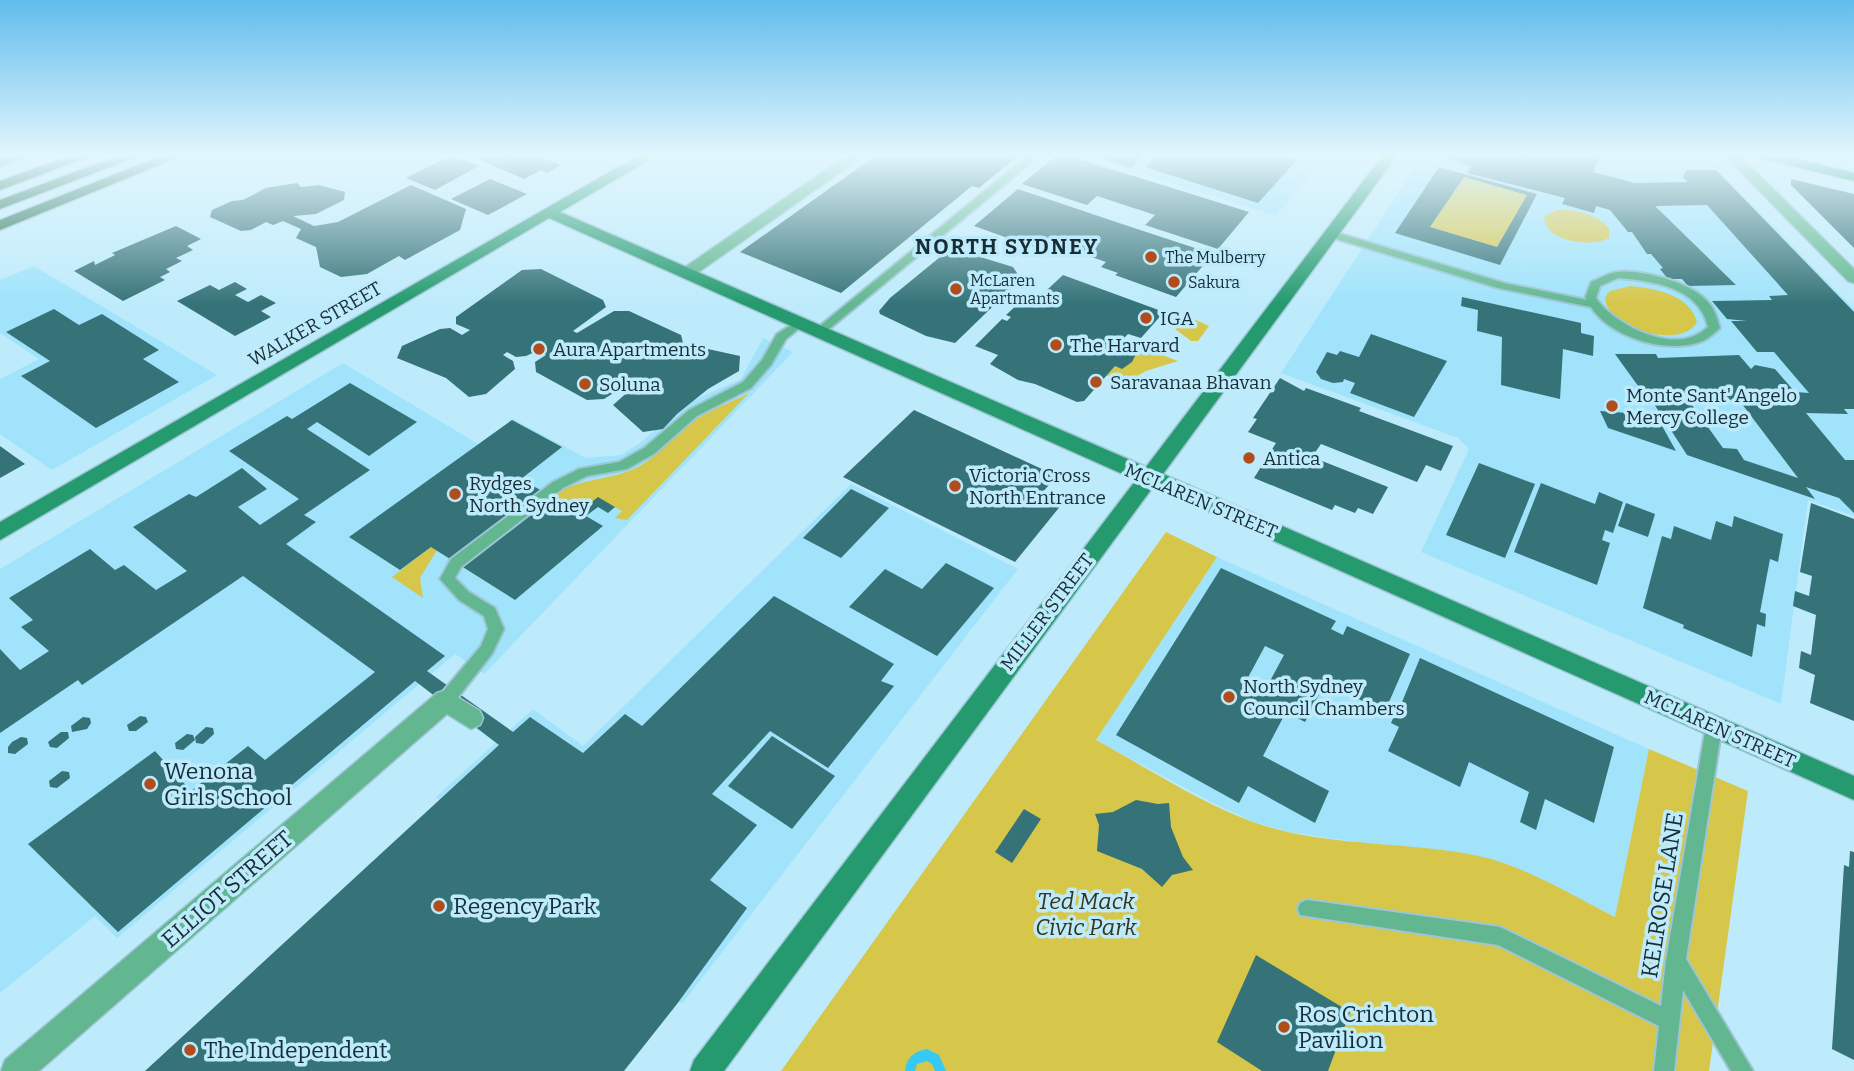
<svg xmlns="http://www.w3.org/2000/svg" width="1854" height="1071" viewBox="0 0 1854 1071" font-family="Bitter,serif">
	<rect width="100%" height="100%" fill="#beebfb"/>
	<path fill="#a0e3fb" d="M1081 154H1327L1276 216Z
		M1424 154H1702L1854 309V516L1808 500 1781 704 1421 552 1469 449 1458 438 1281 373Z
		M34 266 217 375 52 470 0 434V379L39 359 0 333V280Z
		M763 338 793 352 484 674 455 654 117 938 95 916 0 993V569L343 363 478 444 513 419 586 458 621 455 640 443 687 403 741 379Z
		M851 484 1018 569 682 1004 436 797 533 709 583 746Z
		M1217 557 1649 749 1616 917 1510 865 1289 832 1254 822 1213 803 1096 740Z"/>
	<path fill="#d6c74b" d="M1464 177 1527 195 1497 247 1430 227Z
		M1556 210C1575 209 1595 213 1609 228V238C1592 248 1545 242 1544 217Z
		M1630 286C1655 288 1690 295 1697 322 1682 351 1605 328 1605 297L1610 291Z
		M1187 316 1209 326 1198 341H1191L1175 329Z
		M1136 345 1178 361 1146 371 1125 383 1106 375 1115 366 1137 352 1132 350Z
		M749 393 627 520 615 518 622 511 598 498 579 512 552 496C578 478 610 481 638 467 660 455 672 436 692 422 709 410 730 403 749 393Z
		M1166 532 1217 557 1096 740C1157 773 1220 817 1288 832 1351 846 1417 843 1479 856 1527 867 1572 895 1615 917L1649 749 1748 791 1709 1071H781Z
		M431 547 437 550 420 578 423 598 392 577Z"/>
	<path fill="#36c9f4" d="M927 1049 939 1055 946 1071H935L932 1064 927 1061 917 1064 915 1071H905C906 1058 914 1051 927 1049Z"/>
	<path fill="#357378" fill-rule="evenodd" d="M484 154H534L561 165 547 173 541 170 524 179 476 158Z
		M878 154H1020L979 188 972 186 841 293 740 252Z
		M1058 154H1063L1249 212 1218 249 1145 225 1155 215 1097 196 1087 205 1022 184Z
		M1090 154H1145L1131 168Z
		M1159 154H1277L1297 160 1258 203 1145 167Z
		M1450 154H1601L1593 172 1635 183 1688 182 1683 178 1686 170H1716L1854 312V409H1844L1848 414 1806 413 1845 460H1854V513L1839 498 1806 487 1815 499 1687 455 1645 390H1641L1615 354H1656L1658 358 1739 355 1751 369 1755 365 1775 369 1795 392 1809 393 1774 352H1757L1731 321H1747L1727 319 1712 301 1772 300 1769 296 1788 295 1707 205 1655 206 1736 285 1688 286 1682 279H1668L1660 269 1663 268 1651 254H1647L1632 232H1628L1610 210 1596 206 1594 213 1562 204 1565 198 1467 173 1471 166 1447 159ZM1687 398 1739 400 1798 478 1744 460 1737 449 1723 448Z
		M451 155 479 166 435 190 406 178Z
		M1439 167 1537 194 1500 265 1395 233ZM1464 177 1527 195 1497 247 1430 227Z
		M490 179 527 194 488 215 451 199Z
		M1791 179 1854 194V248L1791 185Z
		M297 183 301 187 319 185 345 192 344 200 316 214 293 216 314 226 338 222 411 185 466 209 460 230 405 260 399 256 367 274 341 277 320 267 316 247 296 238 301 229 283 221 273 225 266 222 251 230 241 231 210 217 212 210 232 201 243 200 266 188Z
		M1018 189 1113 221 1213 254 1176 297 1115 275 1118 273 1101 267 1106 262 1052 243 1046 249 1035 245 1033 247 974 226Z
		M176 226 201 239 187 246 193 250 176 258 182 261 166 269 170 272 160 277 165 280 123 301 74 271 94 261 95 265 115 255 112 253Z
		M951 248 1013 267 1021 279 955 343 926 336 880 314 879 311 890 298Z
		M541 269 603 300 606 307 573 331 577 333 614 311H629L681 335 683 343 668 356 675 358 694 346 740 356 739 371 708 389 677 414 663 429 643 432 613 405 630 390 623 387 604 399 587 400 536 372 535 362 546 355 537 351 526 356 516 357 507 352 503 355 513 361 515 369 486 394 469 397 446 378 397 358 402 346 440 329 450 328 462 335 470 330 456 324V317L522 270Z
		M1063 275 1164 312 1141 338 1128 334 1123 339 1136 345 1132 350 1137 352 1132 362 1122 369 1115 366 1084 401 1077 402 1035 384 1018 380 990 364 998 355 975 346 1002 319 1007 321 1011 317 1006 315 1023 299 1033 303Z
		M235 282 247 289 235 295 248 302 261 295 276 303 261 311 271 317 235 336 177 301 210 285 219 290Z
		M1462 297 1581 323V333L1594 336 1593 356 1563 349 1560 399 1501 385 1502 337 1477 331 1478 310 1461 306Z
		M54 309 79 325 102 314 159 350 143 359 179 382 96 428 21 376 50 361 6 332Z
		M1371 334 1447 361 1414 417 1350 393 1355 383 1344 379 1343 382 1333 383 1321 379 1316 372 1327 352 1337 355 1340 351 1359 357Z
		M1280 378 1304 391 1306 388 1361 408 1359 411 1453 446 1441 471 1426 465 1417 482 1321 444 1312 457 1388 487 1373 514 1358 508 1355 513 1335 505 1332 510 1254 478 1276 443 1248 432 1257 419 1253 418Z
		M350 383 417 422 369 456 317 422 307 429 370 470 304 515 316 522 286 544 445 656 427 671 513 732 530 717 583 753 625 714 642 726 774 596 894 664 881 681 894 686 828 768 770 731 712 794 757 825 710 880 747 908 677 1004 624 1071H145L499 745 415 681 118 932 28 844 155 751 191 791 248 746 265 760 375 672 243 576 82 685 78 680 0 733V649L20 670 49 651 21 627 33 620 9 598 90 549 115 570 124 565 156 590 187 571 133 527 189 494 196 497 242 468 267 489 238 507 260 525 299 499 229 451 287 416 292 419Z
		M914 410 1057 476 1041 494 1062 504 1015 562 843 477Z
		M1600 411 1656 415 1676 451 1608 428Z
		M512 420 562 447 521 479 579 512 598 497 615 507 608 513 598 507 586 516 603 526 515 600 431 547 400 570 349 537Z
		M0 446 25 464 0 478Z
		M1479 463 1535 484 1505 558 1446 535Z
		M1541 483 1595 504 1599 492 1623 502 1613 533 1605 530 1602 540 1610 543 1597 585 1514 552Z
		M851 489 889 508 841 558 803 538Z
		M1626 503 1655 514 1648 537 1618 526Z
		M1811 503 1854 519V721L1810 703 1815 675 1799 668 1801 651 1811 655 1816 615 1793 606 1795 591 1809 596 1812 576 1800 572Z
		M1734 516 1783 534 1778 562 1770 559 1760 612 1766 614 1765 627 1757 624 1752 657 1683 628 1684 625 1643 608 1662 536 1671 539 1674 526 1711 540 1716 521 1732 527Z
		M946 563 994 588 937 656 849 607 885 569 922 589Z
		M1221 568 1336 621 1331 629 1343 635 1347 626 1410 654 1389 702 1400 707 1420 658 1614 747 1594 823 1545 799 1536 830 1520 822 1529 792 1469 762 1460 787 1388 751 1399 727 1391 723 1394 716 1325 683 1305 722 1286 712 1263 756 1329 791 1315 823 1248 786 1239 803 1116 735ZM1265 646 1284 655 1264 692 1245 683Z
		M140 716 146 717 148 722 136 731H129L127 725Z
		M83 717 90 718 91 723 87 729 72 732 71 726Z
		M206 727 213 728 214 734 203 744 196 743 195 737Z
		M61 732H68L69 738 57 748 50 747 48 742Z
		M187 734 193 735 195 740 183 750 176 749 175 743Z
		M772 736 835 776 792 829 728 786Z
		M21 737 27 738 28 744 15 754 8 753V747L12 742Z
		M62 771 69 772 70 778 57 788 50 787 49 781Z
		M1136 800 1158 804 1169 803 1171 827 1183 857 1193 870 1172 875 1162 887 1142 869 1097 851 1099 825 1095 814 1113 812Z
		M1024 809 1041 819 1012 863 995 852Z
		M1850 851 1854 852V1060L1832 1049 1844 865 1849 867Z
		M1256 955 1350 1012 1328 1071H1262L1217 1042Z"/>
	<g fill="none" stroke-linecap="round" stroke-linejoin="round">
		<g stroke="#9dc5d4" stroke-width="4">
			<path id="lane" d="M1030 154 1039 156 823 334H815V330Z
				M1331 231 1504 283 1587 300 1585 298 1591 282C1599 279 1608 273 1617 272 1641 269 1688 282 1705 299 1714 307 1717 317 1720 328 1714 334 1705 341 1697 343 1664 353 1610 337 1591 307L1498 288 1327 236 1326 234ZM1618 278C1654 281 1699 287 1708 327 1704 330 1699 334 1694 336 1663 349 1613 323 1596 298L1600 286Z
				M799 320 805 323 803 325 786 339 771 365 751 388 697 416 654 454 627 469 587 476 563 488 461 567 455 578 469 592 495 608 504 629 492 654 452 705 446 707 440 705 438 700 440 695 481 646 488 629 484 616 459 600 440 579 451 559 553 482 579 469 619 462 644 448 689 410 743 382 762 360 777 334Z
				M1714 719 1720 721 1722 726 1686 959 1753 1071H1731L1683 990 1674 1071H1654L1659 1026 1498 945 1300 915 1298 909 1300 903 1307 900 1500 927 1661 1006 1666 961 1706 726 1708 721Z"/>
		</g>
		<g stroke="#9dc5d4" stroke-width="3">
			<path id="street" d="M849 154H866L693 276H681L679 273 681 270Z
				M1723 154H1738L1854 269V283L1848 281Z
				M446 690 480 711 483 718 480 725 471 729 447 714 39 1071H1L5 1060 437 693Z"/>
		</g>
		<g stroke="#9dc5d4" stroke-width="3">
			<path id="secondary" d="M641 154H659L560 212 1146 467 1384 154H1398L1163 474 1854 776V800L1153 487 724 1071H690L694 1060 1136 480 549 218 0 540V522Z"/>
		</g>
		<g stroke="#9dc5d4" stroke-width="3">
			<path id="primary" d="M1754 154H1779L1854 173V181L1756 157Z"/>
		</g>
		<g stroke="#9dc5d4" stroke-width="3">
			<path id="highway" d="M12 154H33L0 167V158Z
				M75 154H96L0 190V181Z
				M123 154H144L0 209V200Z
				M166 154H186L0 230V220Z"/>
		</g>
		<use href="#lane" fill="#62b790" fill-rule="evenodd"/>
		<use href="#street" fill="#62b790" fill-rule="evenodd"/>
		<use href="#secondary" fill="#249a6e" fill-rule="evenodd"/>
		<use href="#primary" fill="#09825a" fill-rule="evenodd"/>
		<use href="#highway" fill="#1d6b4c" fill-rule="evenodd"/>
	</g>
	<linearGradient id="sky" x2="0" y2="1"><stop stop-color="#61bced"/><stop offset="0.51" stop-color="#e2f6fd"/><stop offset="1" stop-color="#e2f6fd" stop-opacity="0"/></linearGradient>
	<rect width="1854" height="304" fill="url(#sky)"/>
	<g fill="#b14c1d" stroke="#beebfb" stroke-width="2.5">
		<circle cx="1151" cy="257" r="7"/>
		<circle cx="1174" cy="282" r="7"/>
		<circle cx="956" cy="289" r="7"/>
		<circle cx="1146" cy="318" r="7"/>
		<circle cx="1056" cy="345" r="7"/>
		<circle cx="539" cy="349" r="7"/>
		<circle cx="1096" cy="382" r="7"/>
		<circle cx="585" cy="384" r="7"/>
		<circle cx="1612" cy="406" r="7"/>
		<circle cx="1249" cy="458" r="7"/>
		<circle cx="955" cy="486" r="7"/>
		<circle cx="455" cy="494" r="7"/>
		<circle cx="1229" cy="697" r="7"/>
		<circle cx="150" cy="784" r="7"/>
		<circle cx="439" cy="906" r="7"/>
		<circle cx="1284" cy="1027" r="7"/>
		<circle cx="190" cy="1050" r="7"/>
	</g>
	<g text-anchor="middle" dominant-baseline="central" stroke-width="7" stroke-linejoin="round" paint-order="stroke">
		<g font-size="16" fill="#172e36" stroke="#beebfb" text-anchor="start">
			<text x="1165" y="257">The Mulberry</text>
			<text x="970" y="280">McLaren<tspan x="970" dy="18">Apartmants</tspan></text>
			<text x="1188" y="282">Sakura</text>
		</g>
		<g font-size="19" fill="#172e36" stroke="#beebfb" text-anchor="start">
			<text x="1160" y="318">IGA</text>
			<text x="1070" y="345">The Harvard</text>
			<text x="553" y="349">Aura Apartments</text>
			<text x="1110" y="382">Saravanaa Bhavan</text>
			<text x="599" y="384">Soluna</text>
			<text x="1626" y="395">Monte Sant' Angelo<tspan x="1626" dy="22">Mercy College</tspan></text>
			<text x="1263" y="458">Antica</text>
			<text x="969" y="475">Victoria Cross<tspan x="969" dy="22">North Entrance</tspan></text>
			<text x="469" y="483">Rydges<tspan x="469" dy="22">North Sydney</tspan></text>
			<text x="1243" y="686">North Sydney<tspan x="1243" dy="22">Council Chambers</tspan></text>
		</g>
		<g font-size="19" fill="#172e36" stroke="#beebfb">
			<text transform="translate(315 324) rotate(-30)">WALKER STREET</text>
			<text transform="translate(1201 501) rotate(23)">MCLAREN STREET</text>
			<text transform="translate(1047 612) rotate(-53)">MILLER STREET</text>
			<text transform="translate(1720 729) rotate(24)">MCLAREN STREET</text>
		</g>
		<g font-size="21" font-weight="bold" letter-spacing="2" fill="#172e36" stroke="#beebfb">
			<text x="1007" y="247">NORTH SYDNEY</text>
		</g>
		<g font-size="23" fill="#172e36" stroke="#beebfb" text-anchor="start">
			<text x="164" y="771">Wenona<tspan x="164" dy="26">Girls School</tspan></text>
			<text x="453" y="906">Regency Park</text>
			<text x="1298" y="1014">Ros Crichton<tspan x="1298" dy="26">Pavilion</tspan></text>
			<text x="204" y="1050">The Independent</text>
		</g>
		<g font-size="23" fill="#172e36" stroke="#beebfb">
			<text transform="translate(227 889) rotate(-41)">ELLIOT STREET</text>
			<text transform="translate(1662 895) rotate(-81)">KELROSE LANE</text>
		</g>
		<g font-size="23" font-style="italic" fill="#38351d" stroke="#beebfb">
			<text x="1086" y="901">Ted Mack<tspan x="1086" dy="26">Civic Park</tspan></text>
		</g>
	</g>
</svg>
